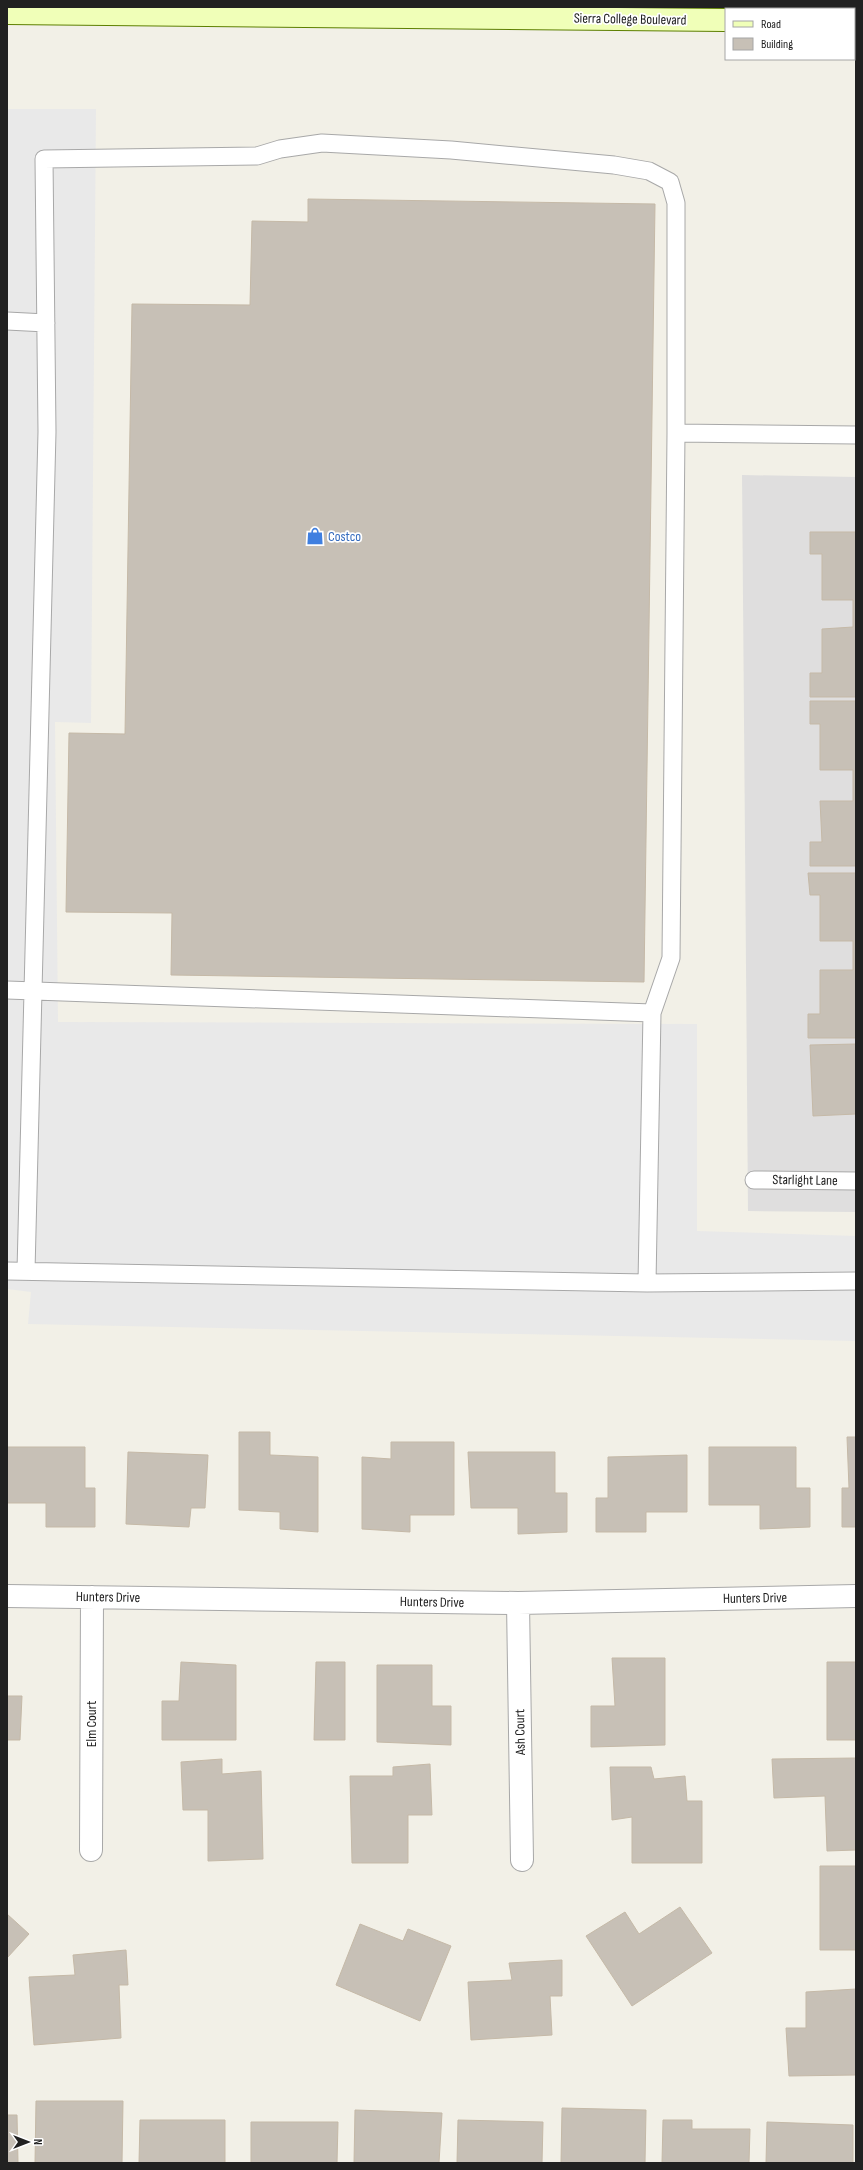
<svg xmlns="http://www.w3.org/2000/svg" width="863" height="2170" viewBox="0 0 863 2170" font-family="'Sofia Sans Condensed',sans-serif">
	<rect width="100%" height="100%" fill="#f2f0e7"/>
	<path fill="#dfdede" d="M742 475 856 477V1212L748 1211Z"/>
	<path fill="#e9e9e9" d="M7 109H96L91 723 55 722 58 1022 697 1024V1231L856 1236V1341L28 1324 31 1292 7 1289Z"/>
	<path fill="#c7c0b6" stroke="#c5b9a7" d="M308 199 655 204 644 982 171 975 172 913 66 912 69 733 125 734 132 304 250 305 252 221 308 222Z
		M810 532H856V697H810V673H822V629L853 627V600H822V554H810Z
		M810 701H856V866H810V842H822L820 801H853V770H820V724H810Z
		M808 873H856V1038H808V1014H820V970H853V941H820V895H810Z
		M856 1044V1114L813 1116 810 1045Z
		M239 1432H270V1455L318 1457V1532L280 1529V1512L239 1510Z
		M847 1437H856V1527H842V1488H849Z
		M391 1442H454V1515H410V1532L362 1529V1457L391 1459Z
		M7 1447H85V1488H95V1527H46V1503H7Z
		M709 1447H796V1488H810V1527L760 1529V1505H709Z
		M128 1452 208 1455 205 1508H191L189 1527 126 1524Z
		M468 1452H555V1493H567V1532L518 1534V1508H471Z
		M687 1455V1512H646V1532H596V1498H608V1457Z
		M612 1658H665V1745L591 1747V1706H615Z
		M181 1662 236 1665V1740H162V1701H179Z
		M316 1662H345V1740H314Z
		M827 1662H856V1740H827Z
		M377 1665H432V1706H451V1745L377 1742Z
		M7 1696H22L20 1740H7Z
		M856 1758V1850L827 1851 825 1796 774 1798 772 1759Z
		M222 1759V1774L261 1771 263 1859 208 1861V1810H183L181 1762Z
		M430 1764 432 1815H408V1863H352L350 1776H393V1767Z
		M610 1767H651L654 1779 685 1776 687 1801H702V1863H632V1817L612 1820Z
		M820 1866H856V1950H820Z
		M680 1907 712 1953 632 2006 586 1936 625 1912 639 1934Z
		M7 1914 29 1934 7 1958Z
		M360 1924 403 1941 408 1929 451 1946 420 2021 336 1985Z
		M126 1950 128 1985H119L121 2038 34 2045 29 1977 75 1975 73 1955Z
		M562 1960V1996H550L552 2035 471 2040 468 1982 512 1980 509 1963Z
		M856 1989V2075L789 2076 786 2028H806V1992Z
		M36 2101H123L122 2163H35Z
		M562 2108 646 2110 645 2163H561Z
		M355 2110 442 2113 439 2163H354Z
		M7 2115H17L18 2163H7Z
		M140 2120H225V2163H139Z
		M458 2120 543 2122 542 2163H457Z
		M663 2120H692V2129H750L749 2163H662Z
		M251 2122H338L337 2163H251Z
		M767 2122 853 2125V2163H766Z"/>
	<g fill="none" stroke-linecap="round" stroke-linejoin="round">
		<g stroke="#a8a8a8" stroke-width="19">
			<path id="lane" d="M7 321 46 323
				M676 433 671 958 652 1013 647 1283 856 1281
				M7 990 652 1013
				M754 1180 856 1181
				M7 1271 647 1283
				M26 1271 47 432 44 159 257 156 280 149 322 143 451 150 614 165 649 171 670 182 676 203V433L856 435"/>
		</g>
		<g stroke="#a8a8a8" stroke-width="24">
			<path id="street" d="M7 1596 518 1603 856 1596
				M518 1603 522 1860
				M91 1850 92 1597"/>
		</g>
		<g stroke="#5d7f00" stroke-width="24">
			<path id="secondary" d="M7 13 726 20
				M854 22H856"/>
		</g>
		<use href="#lane" stroke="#fff" stroke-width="17"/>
		<use href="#street" stroke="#fff" stroke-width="22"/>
		<use href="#secondary" stroke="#f0ffb8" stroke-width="22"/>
	</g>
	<defs>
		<g id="shop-bare" transform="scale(1.38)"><path d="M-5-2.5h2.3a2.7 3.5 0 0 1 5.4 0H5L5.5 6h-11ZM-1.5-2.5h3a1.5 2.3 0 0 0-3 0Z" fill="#3f7fe0" stroke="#fff" stroke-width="2.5" paint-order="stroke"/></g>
	</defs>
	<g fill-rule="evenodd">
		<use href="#shop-bare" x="315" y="536"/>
	</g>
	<g text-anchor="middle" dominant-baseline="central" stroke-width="3.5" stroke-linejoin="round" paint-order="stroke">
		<g font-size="14" fill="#212121" stroke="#fff">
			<text transform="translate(630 19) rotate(1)">Sierra College Boulevard</text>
			<text transform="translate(805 1180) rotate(1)">Starlight Lane</text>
			<text transform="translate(108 1597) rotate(1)">Hunters Drive</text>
			<text transform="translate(755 1598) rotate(-1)">Hunters Drive</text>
			<text transform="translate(432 1602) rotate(1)">Hunters Drive</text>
			<text transform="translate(91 1724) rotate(-90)">Elm Court</text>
			<text transform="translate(520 1732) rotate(-91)">Ash Court</text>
		</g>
		<g font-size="14" fill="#366cbe" stroke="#fff" text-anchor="start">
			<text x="328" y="536">Costco</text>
		</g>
	</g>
	<rect width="863" height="2170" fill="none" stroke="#212121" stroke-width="16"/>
	<rect x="725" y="8" width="130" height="52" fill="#ffffff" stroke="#a6a6a6"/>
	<rect x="733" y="21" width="20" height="6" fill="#f0ffb8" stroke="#a6a6a6"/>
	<text x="761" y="28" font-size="12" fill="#212121">Road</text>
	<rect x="733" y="38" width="20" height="12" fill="#c7c0b6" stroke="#a6a6a6"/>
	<text x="761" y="48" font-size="12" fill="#212121">Building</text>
	<g transform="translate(28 2142) rotate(90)" stroke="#ffffff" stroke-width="3" paint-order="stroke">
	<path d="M0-3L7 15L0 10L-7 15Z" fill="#212121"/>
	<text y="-6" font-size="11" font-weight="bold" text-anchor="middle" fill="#212121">N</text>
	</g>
</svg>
